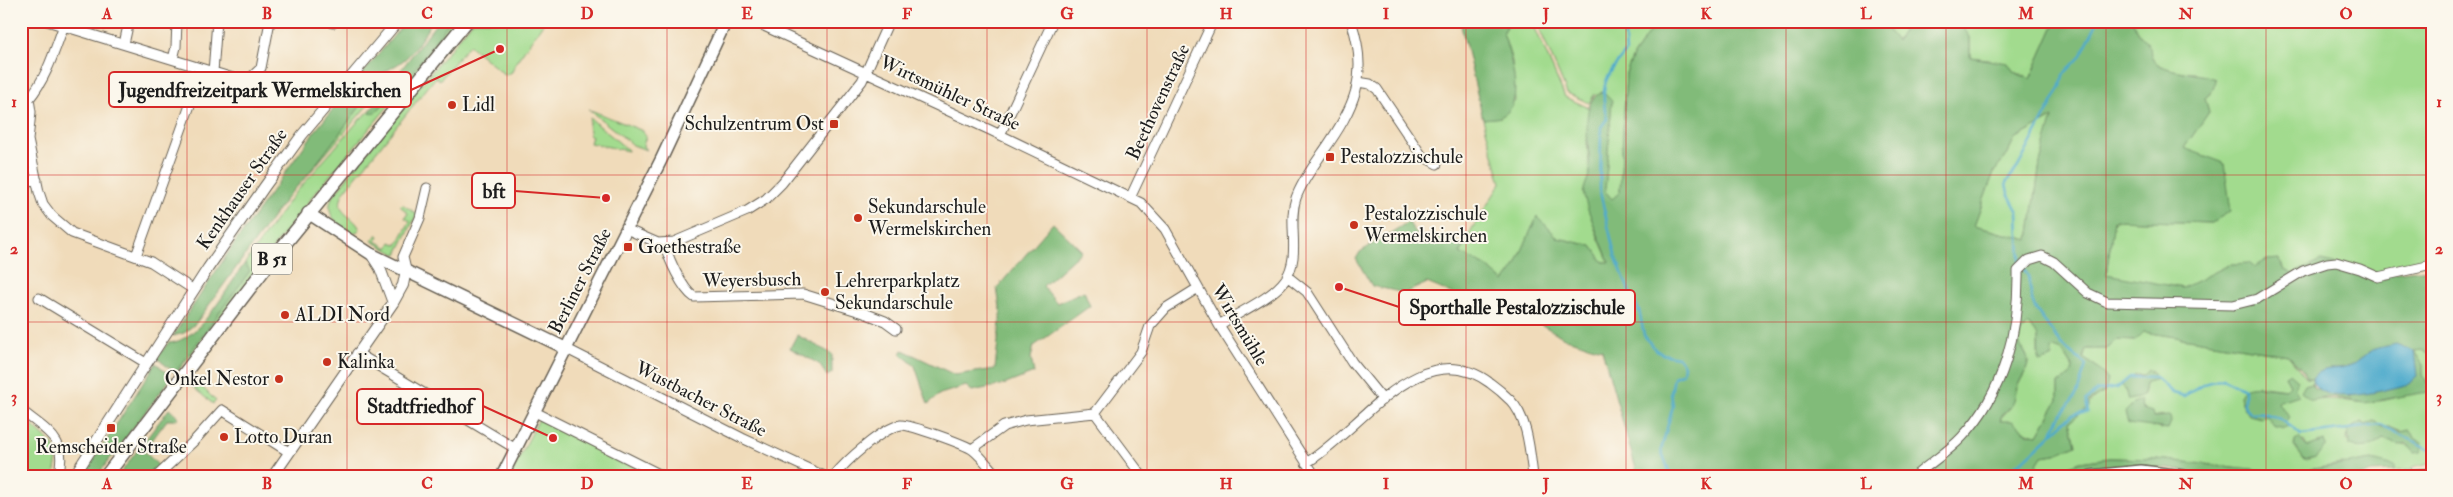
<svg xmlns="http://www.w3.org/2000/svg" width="2453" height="497" viewBox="0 0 2453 497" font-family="'IM FELL Double Pica',serif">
	<rect width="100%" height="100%" fill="#fbf7ec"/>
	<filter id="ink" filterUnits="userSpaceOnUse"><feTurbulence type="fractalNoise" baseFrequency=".02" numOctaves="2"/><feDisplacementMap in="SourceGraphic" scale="10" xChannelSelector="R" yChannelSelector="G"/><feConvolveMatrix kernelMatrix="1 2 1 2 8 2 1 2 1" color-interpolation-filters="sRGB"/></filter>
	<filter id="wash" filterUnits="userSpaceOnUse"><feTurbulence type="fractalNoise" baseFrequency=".0096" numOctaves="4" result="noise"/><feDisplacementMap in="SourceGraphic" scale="20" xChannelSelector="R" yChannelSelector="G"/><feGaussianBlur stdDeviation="1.12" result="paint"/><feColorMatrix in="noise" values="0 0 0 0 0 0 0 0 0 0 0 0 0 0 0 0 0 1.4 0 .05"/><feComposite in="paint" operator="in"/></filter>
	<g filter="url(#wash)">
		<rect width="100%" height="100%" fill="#f0dbba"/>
		<path fill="#a2db8e" stroke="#5f7c55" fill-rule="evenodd" d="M450 21H460L312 197 176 374 175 373 179 366 250 271 245 263 291 198 361 118 369 112 375 113 405 82Z
			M473 21H545L516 62 512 72 505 75 469 45 440 80 436 77 343 193C333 216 355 214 360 230L354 233C338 225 324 216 332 197L389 124Z
			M1524 21H1532L1565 97 1589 108 1587 142 1590 173 1583 193 1596 232 1609 262H1603L1592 246 1558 238 1537 217 1515 267 1504 282 1486 266 1460 253 1473 227 1501 183 1483 119 1501 117 1515 101 1512 61 1503 33 1506 26Z
			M1536 21H1621L1628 29 1632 21H1657L1634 54 1626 73 1620 193 1612 200 1605 191 1612 101 1603 92 1594 95 1589 103 1567 93Z
			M1880 21H1909L1897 41Z
			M1958 21H2056L2030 79 1989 59 1970 57V37Z
			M2133 21H2432V262L2377 274H2292L2283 269 2282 263 2254 268 2231 264 2184 288 2106 275 2114 220 2211 223 2184 148 2209 112 2205 98 2212 92 2213 88 2195 73C2182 73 2158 69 2151 57 2148 52 2147 46 2145 42 2140 33 2135 32 2133 21Z
			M382 85 384 86 306 177 366 99V91L373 95Z
			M588 109 643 131 646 136 643 146 646 150 633 145Z
			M2054 117 2040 163 2029 240 1974 226 1994 172 2006 157 2015 139Z
			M590 118 628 150V151L590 143 592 136 589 135 590 130 588 128Z
			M402 204 417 214 397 254H395L372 241 377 234 379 236 376 241 388 248 391 242 397 245 410 221 405 218 408 213 400 206Z
			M2029 324 2038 337V359L2052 358 2051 350 2054 347 2062 351 2073 368 2071 376 2058 383V400L2038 435C2021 433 2020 421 2000 422 2002 413 2010 411 2013 403 2015 398 2015 392 2017 388 2026 367 2036 364 2018 343L2021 332Z
			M2144 332 2288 355 2306 378H2312V383L2305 385 2319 400C2335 397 2349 403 2365 402 2388 402 2408 394 2429 386L2423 375V365L2414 351 2423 350 2432 357V462L2413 467V470L2395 471 2341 464 2290 473 2156 459 2109 458 2080 462 2044 476 2037 464 2042 456 2055 454 2076 445 2070 421C2085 413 2089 398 2105 392L2097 367 2083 358 2086 349H2107L2116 340 2135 341ZM2151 371 2153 374 2145 384 2143 395 2128 400 2125 389 2134 375H2144ZM2285 376 2294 388 2277 402 2288 414 2287 420 2271 419 2267 416 2257 385 2286 389 2290 385ZM2140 401 2142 409 2152 417 2162 415 2171 422 2162 429 2137 424 2133 404ZM2362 422C2371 430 2384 425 2394 428 2402 430 2409 436 2416 439L2411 447 2383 439 2378 443 2347 441 2348 430ZM2304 441 2307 447H2311L2319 442 2326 445C2319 451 2314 461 2304 460L2294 445Z
			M192 377 216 401 213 404 188 383Z
			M21 415 52 444 58 454 54 476H21Z
			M539 419 653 476H510Z"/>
		<path fill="#81bb79" stroke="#4e6c4a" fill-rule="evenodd" d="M406 21H433C424 33 416 50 405 59 389 72 367 76 366 99L306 177 288 196 196 323 184 333 173 336 234 244 315 131Z
			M438 21H450L405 82 375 113 369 112Z
			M1460 21H1524L1506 26 1503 33C1509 53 1527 104 1502 116 1497 119 1489 118 1483 119Z
			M1657 21H1880L1897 41 1909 21H1958L1970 37V57L2008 63 2014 72 2030 79 2056 21H2133C2136 36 2143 35 2150 47 2151 50 2150 55 2152 58 2160 73 2200 72 2215 79 2214 88 2213 91 2205 98L2209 112 2184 148 2224 163 2231 211 2211 223 2114 220 2106 274 2183 288 2231 264 2249 263 2254 267 2267 260 2280 259 2283 269 2292 274 2321 261 2377 274 2432 269V357L2423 350 2414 351 2423 365V375L2429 386 2427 392 2364 403 2332 397 2311 400 2301 392 2305 385 2312 383 2314 388 2351 397 2371 351C2363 358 2355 365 2344 367 2331 370 2321 367 2312 378H2307L2304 372 2288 355 2144 332 2135 341 2116 340 2107 349H2086L2083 358 2097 367 2108 380 2105 392 2089 401V408L2070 421 2076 445 2055 454 2042 456 2037 464 2044 476H1638L1602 349 1566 339 1503 302 1482 306 1427 283 1405 293 1372 286 1356 259 1360 252 1408 222 1421 239 1448 237 1463 245 1460 253 1486 266 1504 282 1515 267 1537 216 1558 238 1592 246 1603 262H1609C1601 240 1590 219 1584 196 1582 189 1588 181 1589 174 1593 153 1575 100 1603 92L1612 101 1605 191 1612 199 1620 192 1626 73 1634 54ZM2053 117 2040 163 2029 240 1974 226 1994 172 2006 157 2015 139ZM2029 324 2038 337 2039 362 2052 358 2051 350 2054 348 2062 351 2073 368 2071 376 2058 383V400L2038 435 2029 434 2012 421H2000C2002 413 2007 411 2012 405 2015 401 2015 395 2016 390 2024 368 2037 366 2018 343L2021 332Z
			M1053 223 1082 251 1043 286 1057 303 1084 291 1090 306 1034 346 1031 358 1034 373 1006 384 972 391 966 386 940 394 928 404 915 366 901 354 903 350 955 375 995 369 1001 314 997 288Z
			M245 263 250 271 175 373 157 358 168 343C199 343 228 286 245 263Z
			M797 335 832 354V373L827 376 819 364 790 348Z
			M156 363 172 377 97 476H83Z
			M2148 370 2156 377 2155 380 2145 384 2143 395 2138 398 2128 400 2125 389 2122 386C2127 374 2133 377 2143 375Z
			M2290 373 2298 380 2295 388 2298 395 2277 402 2290 417 2287 421 2288 427 2285 429 2275 427 2267 416 2261 418 2249 415C2221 376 2266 388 2286 389L2290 385 2285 376Z
			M2140 401 2142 409 2152 412 2153 417 2170 416 2171 422 2168 429 2128 424 2125 412 2133 404Z
			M169 409 179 417 175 420H167L144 451 159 466 147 476H118Z
			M2373 421 2377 422 2382 428 2392 427 2401 432 2409 430 2416 439 2422 442 2423 448 2421 452 2415 453 2407 444C2397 447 2392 442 2383 439 2372 448 2362 449 2349 446L2348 430 2362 422 2366 425Z
			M2299 438 2307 447 2324 441 2326 445 2316 457 2304 460 2294 445 2295 440Z
			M2109 458 2156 459 2290 473 2372 460 2395 466V471L2371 472 2362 476H2222L2161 468 2128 467 2072 476H2046L2080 462Z"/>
		<path fill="#4eaacc" stroke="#356374" d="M2396 344 2414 351 2417 376 2410 384C2388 389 2318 411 2312 378 2321 366 2333 371 2347 366 2357 363 2362 358 2370 352 2376 347 2388 346 2396 344Z"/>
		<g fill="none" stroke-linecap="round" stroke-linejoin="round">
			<path stroke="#4eaacc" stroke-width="2.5" d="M1624 21 1626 52C1605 76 1599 87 1607 119L1601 127 1600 192 1615 255 1630 293 1639 310 1644 335 1652 346 1662 354 1678 357 1684 365 1683 373 1674 377 1671 393 1673 406 1661 450 1671 476
				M2051 433 2063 412 2077 394 2086 365 2062 345 2036 310 2032 300 2028 276 2020 263 2018 212 2008 193 2006 183 2018 167 2061 86 2063 75 2080 57 2098 21
				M2000 476 2026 458 2072 415 2088 412 2086 400 2097 391 2117 388 2130 377 2156 378 2173 393 2184 396 2204 384 2223 379 2244 389V405L2251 413C2269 410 2288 423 2301 435L2381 425 2432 450"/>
		</g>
	</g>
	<g filter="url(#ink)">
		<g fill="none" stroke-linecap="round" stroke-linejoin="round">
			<g stroke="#665f53" stroke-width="11">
				<path id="minor" d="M47 21 246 82 261 68 270 21
					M753 21 990 130 1141 203 1165 229 1219 325 1315 476
					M333 23V21
					M124 44 129 21
					M173 59 176 47 177 21
					M213 72 217 21
					M1358 82 1370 84 1377 89 1422 156 1437 164
					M21 91 29 99 31 112 28 140 39 192 43 204 52 216 72 233 151 262 194 290
					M29 99C47 77 54 52 64 25
					M1000 135 1053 21
					M21 181 37 180
					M1131 196 1213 21
					M626 229 658 243 674 242 747 211 766 199 782 183 862 81 889 21
					M665 244C668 258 682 289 694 297L803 294 864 313 885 321 896 329
					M136 256 203 69
					M406 270 403 257 420 218 427 188
					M1287 276 1307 292 1352 362 1383 400
					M39 298 146 363
					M1219 325C1238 313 1272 298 1285 280 1302 255 1287 224 1296 198 1302 181 1313 167 1323 152 1354 108 1370 76 1351 21
					M565 348 742 438 824 476
					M357 353 516 449
					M21 410C46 431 69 439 58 476
					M533 411 663 476
					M1095 413 1141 352 1150 326 1166 308 1198 288
					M1095 413 1142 476
					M972 449 1004 426 1026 420 1095 413
					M1306 463C1358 433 1421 331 1490 383 1497 388 1504 394 1510 400 1528 417 1530 453 1533 476
					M157 476 194 441 222 410 289 452
					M834 476C846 461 882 428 901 425 909 424 967 445 973 450 982 457 989 467 997 476
					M1915 476C1930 463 1948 452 1962 437 2004 393 2019 331 2018 271L2029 260 2042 256 2054 262 2088 293 2107 302 2233 305 2257 299 2303 271 2327 263 2336 262 2360 269 2378 277 2432 265
					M2385 476 2432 473"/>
			</g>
			<g stroke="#665f53" stroke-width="12">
				<path id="tertiary" d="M371 254 380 268 393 303
					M74 476 208 268 265 186 302 135 398 21
					M273 476 393 303 403 285 406 270"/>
			</g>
			<g stroke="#665f53" stroke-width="14">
				<path id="secondary" d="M308 213 371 254 565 348
					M502 476 661 160 726 21
					M2091 476 2141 471 2183 476"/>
			</g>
			<g stroke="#665f53" stroke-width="15">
				<path id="primary" d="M106 476 266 267 467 21"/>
			</g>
			<use href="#minor" stroke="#fff" stroke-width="9"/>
			<use href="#tertiary" stroke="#fff" stroke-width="10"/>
			<use href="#secondary" stroke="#fff" stroke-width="11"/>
			<use href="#primary" stroke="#fff" stroke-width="12"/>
		</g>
	</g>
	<path fill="none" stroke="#d62828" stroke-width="1" stroke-opacity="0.55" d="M187 21V476M347 21V476M507 21V476M667 21V476M827 21V476M987 21V476M1147 21V476M1306 21V476M1466 21V476M1626 21V476M1786 21V476M1946 21V476M2106 21V476M2266 21V476M21 175H2432M21 322H2432"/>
	<g fill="#c8321e" stroke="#fbf7ec" stroke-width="2">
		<circle cx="452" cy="105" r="5"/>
		<rect x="829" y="119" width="10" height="10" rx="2.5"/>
		<rect x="1325" y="152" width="10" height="10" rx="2.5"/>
		<circle cx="858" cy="218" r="5"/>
		<circle cx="1354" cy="225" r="5"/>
		<rect x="623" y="242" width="10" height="10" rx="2.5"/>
		<circle cx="825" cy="292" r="5"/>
		<circle cx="285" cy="315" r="5"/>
		<circle cx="327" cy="362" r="5"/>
		<circle cx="279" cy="379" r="5"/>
		<rect x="106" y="423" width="10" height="10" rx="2.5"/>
		<circle cx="224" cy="437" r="5"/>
	</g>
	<g text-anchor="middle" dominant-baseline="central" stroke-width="4" stroke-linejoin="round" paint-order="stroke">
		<rect fill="#fbf7ec" stroke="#5f5e5a" stroke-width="1" x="252" y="243.5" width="40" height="31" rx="4"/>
		<g font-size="18" font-weight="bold" fill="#1c1c1c">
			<text x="272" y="259">B 51</text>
		</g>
		<g font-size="19" fill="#1c1c1c" stroke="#fbf7ec">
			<text transform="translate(950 93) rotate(25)">Wirtsmühler Straße</text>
			<text transform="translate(1158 102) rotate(-65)">Beethovenstraße</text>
			<text transform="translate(242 189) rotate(-55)">Kenkhauser Straße</text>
			<text transform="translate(752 280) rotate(-1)">Weyersbusch</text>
			<text transform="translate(580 281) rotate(-63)">Berliner Straße</text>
			<text transform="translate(1240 325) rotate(59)">Wirtsmühle</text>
			<text transform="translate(701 399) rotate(27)">Wustbacher Straße</text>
		</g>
		<g font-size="19" fill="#1c1c1c" stroke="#fbf7ec" text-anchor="start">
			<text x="462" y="105">Lidl</text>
			<text x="824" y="124" text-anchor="end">Schulzentrum Ost</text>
			<text x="1340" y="157">Pestalozzischule</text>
			<text x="868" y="207">Sekundarschule<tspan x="868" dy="22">Wermelskirchen</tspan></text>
			<text x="1364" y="214">Pestalozzischule<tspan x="1364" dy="22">Wermelskirchen</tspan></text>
			<text x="638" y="247">Goethestraße</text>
			<text x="835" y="281">Lehrerparkplatz<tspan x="835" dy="22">Sekundarschule</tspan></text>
			<text x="295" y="315">ALDI Nord</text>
			<text x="337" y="362">Kalinka</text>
			<text x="269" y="379" text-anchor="end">Onkel Nestor</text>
			<text x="234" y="437">Lotto Duran</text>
			<text x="111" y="447" text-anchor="middle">Remscheider Straße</text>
		</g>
	</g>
	<path fill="none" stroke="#d62828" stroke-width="2" d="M500 49L411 90M606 198L515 191M1339 287L1399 307M553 438L483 406"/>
	<g fill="#d62828" stroke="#fbf7ec" stroke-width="2">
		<circle cx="500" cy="49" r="5"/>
		<circle cx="606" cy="198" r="5"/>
		<circle cx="1339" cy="287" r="5"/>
		<circle cx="553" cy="438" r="5"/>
	</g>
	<g fill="#fbf7ec" stroke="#d62828" stroke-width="2">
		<rect x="109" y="72" width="302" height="35" rx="5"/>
		<rect x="472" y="173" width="43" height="35" rx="5"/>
		<rect x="1399" y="290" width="236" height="35" rx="5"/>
		<rect x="357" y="389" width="126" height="35" rx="5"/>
	</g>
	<g font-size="20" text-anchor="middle" font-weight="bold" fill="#1c1c1c">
		<text x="260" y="97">Jugendfreizeitpark Wermelskirchen</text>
		<text x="494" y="198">bft</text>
		<text x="1517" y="314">Sporthalle Pestalozzischule</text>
		<text x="420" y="413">Stadtfriedhof</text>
	</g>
	<rect width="2453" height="497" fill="none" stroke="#fbf7ec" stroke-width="55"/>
	<rect x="28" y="28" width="2398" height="442" fill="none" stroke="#d62828" stroke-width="2"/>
	<g font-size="16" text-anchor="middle" font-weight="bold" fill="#d62828">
		<text x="107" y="19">A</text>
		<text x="267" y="19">B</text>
		<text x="427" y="19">C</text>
		<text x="587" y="19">D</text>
		<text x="747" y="19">E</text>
		<text x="907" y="19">F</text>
		<text x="1067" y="19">G</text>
		<text x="1226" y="19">H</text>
		<text x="1386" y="19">I</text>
		<text x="1546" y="19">J</text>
		<text x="1706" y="19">K</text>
		<text x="1866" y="19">L</text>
		<text x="2026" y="19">M</text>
		<text x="2186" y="19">N</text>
		<text x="2346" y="19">O</text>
		<text x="14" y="107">1</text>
		<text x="2439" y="107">1</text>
		<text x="14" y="254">2</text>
		<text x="2439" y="254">2</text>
		<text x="14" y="402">3</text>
		<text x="2439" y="402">3</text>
		<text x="107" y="489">A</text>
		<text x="267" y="489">B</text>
		<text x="427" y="489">C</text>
		<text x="587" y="489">D</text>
		<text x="747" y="489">E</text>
		<text x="907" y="489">F</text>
		<text x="1067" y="489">G</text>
		<text x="1226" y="489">H</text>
		<text x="1386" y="489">I</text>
		<text x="1546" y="489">J</text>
		<text x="1706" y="489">K</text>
		<text x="1866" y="489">L</text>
		<text x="2026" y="489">M</text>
		<text x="2186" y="489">N</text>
		<text x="2346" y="489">O</text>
	</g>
</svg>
